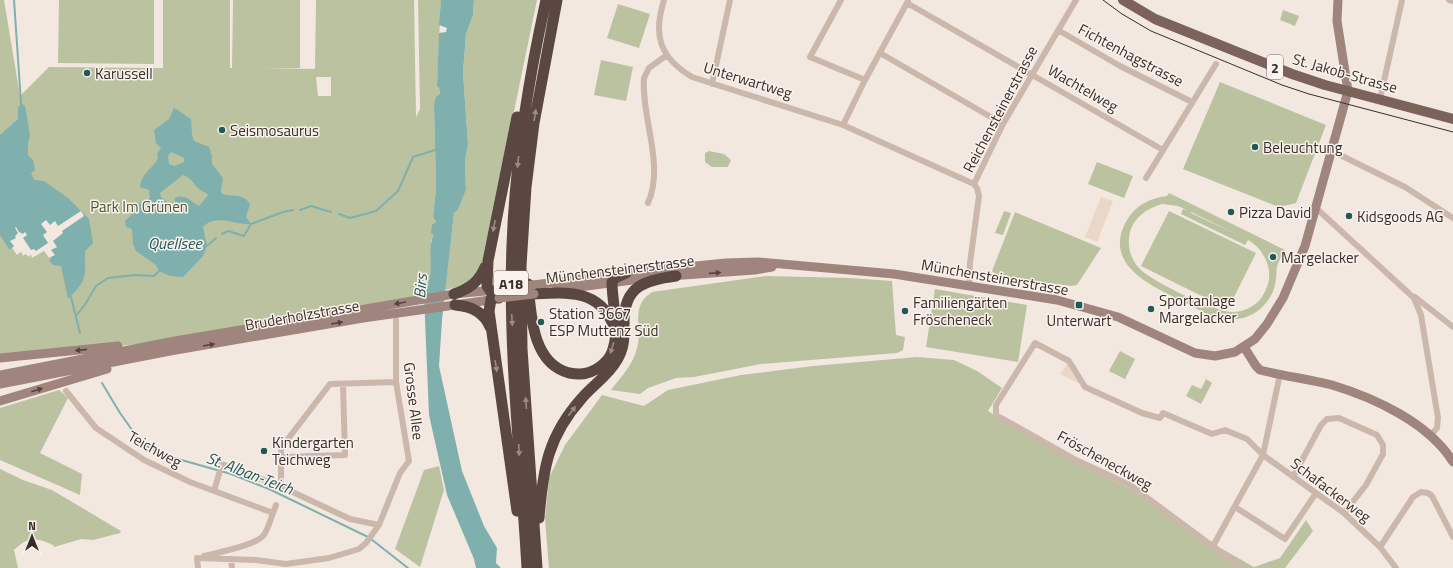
<svg xmlns="http://www.w3.org/2000/svg" width="1453" height="568" viewBox="0 0 1453 568" font-family="'Titillium Web',sans-serif">
	<rect width="100%" height="100%" fill="#f3e8e0"/>
	<path fill="#bac2a0" fill-rule="evenodd" d="M0 0H4L20 96 49 67 163 68V0H230V68H232L233 0H300V68H262L315 69 316 0H414L416 117 420 109 418 0H441L437 86 439 88 440 94 434 104 436 189 433 217 436 222 434 235 431 241 432 258 430 279 424 295 175 341 0 356ZM316 77H331V96H318Z
		M59 0H154V64L58 63Z
		M474 0H537L483 261C475 282 467 285 445 290L454 213 458 210 466 190 465 161 468 144 463 73 466 34 473 15Z
		M618 4 650 14 639 48 607 38Z
		M1283 10 1299 16 1295 26 1280 20Z
		M601 60 633 67 626 101 594 95Z
		M1220 82 1326 125 1296 203 1279 207 1183 169Z
		M709 151 724 154 731 160 728 167H712L705 162V153Z
		M1097 162 1133 176 1124 198 1088 184Z
		M1169 193 1285 250C1282 255 1279 261 1277 266 1276 270 1277 274 1276 278 1275 291 1269 302 1259 310 1249 318 1235 321 1222 319 1209 317 1196 308 1184 302 1152 286 1101 265 1127 220 1136 205 1150 198 1167 196ZM1162 204 1178 206 1189 211 1183 209 1181 214 1245 245 1248 240C1260 247 1267 258 1269 271 1270 281 1267 289 1262 297 1256 306 1243 312 1233 312 1217 313 1151 281 1140 269 1132 261 1128 250 1129 239 1130 220 1145 209 1162 204ZM1191 212 1240 236 1191 213Z
		M1004 211 1011 213 1003 235 995 233Z
		M1169 211 1256 253 1228 309 1141 266Z
		M1015 212 1101 248 1077 285 1071 286 1003 277 996 275 992 271Z
		M766 276 850 278 892 281 896 335 905 337 903 350 897 353 761 364 694 377 676 378 648 388 640 394 611 390C621 377 633 365 637 348 643 327 629 307 652 292Z
		M935 289 1027 305 1018 362 926 347Z
		M1120 351 1135 359 1125 379 1109 371Z
		M917 357 954 360 977 371 1002 388 988 411 1077 463 1129 488 1194 533 1254 567 1280 558 1306 520 1313 531 1285 568H549L545 519 549 478 565 445 602 395 644 406 668 390 741 375 813 366Z
		M1206 379 1212 383 1201 404 1186 396 1192 385 1201 389Z
		M59 390 68 398 40 453 82 474 80 495 0 460V408Z
		M439 466 444 490 420 567 395 549 424 470Z
		M0 469 23 480 52 490 121 531 120 533 93 540 81 539 54 547 53 545C36 537 28 536 14 550L18 568H0Z"/>
	<path fill="#ead7c7" d="M1101 197 1113 201 1097 242 1085 237Z
		M1069 361 1076 365 1080 384 1060 374Z"/>
	<path fill="#7fb0ad" fill-rule="evenodd" d="M441 0H474L473 15 466 34 463 73 468 144 465 161 466 190 458 210 454 213 442 320 439 366 462 471 484 526 497 548 496 563 501 568H476L474 559 447 495 429 415 424 295C426 289 429 283 430 276 432 264 428 244 434 235L431 233 432 225 436 222 433 217 436 189 434 104 436 97 440 94 439 88 437 86 439 33 446 32 447 28 439 25Z
		M21 103 25 106 30 135 28 143V155L33 160 35 170 31 173 34 180 44 181 68 198 89 219 93 243 85 251C85 278 88 279 68 299L61 266 53 265 49 260 52 258H49L44 251 32 258 31 255 28 257 26 254 23 256 21 252 17 255 12 248 9 249 0 235V135L18 119V108Z
		M174 108C181 111 185 116 191 119L192 135 194 141 209 147 212 156V164L223 178 221 190 222 194C233 197 243 193 250 204L246 217 251 224C234 225 216 213 203 227L207 246 203 256 183 277 170 276 159 271 156 265 136 251 133 244 132 229 126 227 125 221 131 215 133 207 150 198 149 190 140 187C141 174 151 170 158 159L157 154 161 148 156 143 154 130 169 119ZM171 152 184 158V162L175 166 169 164 168 156ZM183 175C194 178 195 190 206 193L208 195 199 206C191 202 185 193 175 198L174 211 170 210 166 214 162 213 160 210 162 207 169 208 170 205 161 197 160 193Z"/>
	<path fill="#f3e8e0" d="M81 211 84 216 62 231 63 233 53 241 57 247 51 250 55 255 49 258 44 251 32 258 31 255 28 257 26 254 23 256 21 252 17 255 12 248 14 246 10 241 16 238 15 236 18 233 15 228 16 227 19 232 23 234 25 232 27 235 23 238 31 250 34 249 36 251 48 243 43 235 47 232 41 224 46 220 50 225 55 221 58 226Z"/>
	<g fill="none" stroke-linecap="round" stroke-linejoin="round">
		<path stroke="#7fb0ad" stroke-width="2" d="M14 0 21 103
			M300 210 311 206 331 212
			M339 214 350 218 376 211 398 191 413 157 435 150
			M222 234 228 231 244 236 251 224 283 212 293 210
			M207 246 216 238
			M71 297 80 333
			M76 316 86 303 96 286 108 278 135 275 154 276 159 271
			M102 383 120 413 142 444 171 457 231 474 269 489 368 537
			M371 539 408 568"/>
		<path stroke="#cbb7ab" stroke-width="6" d="M664 0C653 35 659 57 692 77L843 125 974 184
			M841 0 810 57 865 80
			M1449 0 1453 1
			M907 3 1163 150
			M1058 30 1120 66 1192 102
			M880 53 1003 124
			M712 84 730 0
			M1380 99 1402 0
			M843 125 865 80 908 1
			M1332 151 1405 187 1453 218
			M1146 178 1216 64
			M648 203C665 164 641 118 644 78L649 68 667 55
			M1316 208 1414 298 1421 315 1438 418 1437 428 1431 435
			M969 285 970 263 979 196 977 188 974 184 1003 124 1076 0
			M1415 297 1453 327
			M66 391 96 428 144 460 190 482 273 513C270 521 268 530 263 536 256 545 216 553 204 556
			M282 457 345 455 343 384
			M222 464 282 487 350 519 379 525
			M1293 477 1321 425 1327 419 1339 418 1377 435 1383 445V454L1366 485 1344 513
			M281 490V448L330 384 396 382
			M214 491 221 467
			M1235 507 1285 539 1316 493
			M273 513 276 505
			M1213 546 1263 455 1280 374
			M1380 547 1413 497 1421 492 1428 493 1432 496 1453 537
			M197 558 256 560 286 564 329 558 359 549 366 543 379 525 400 473 409 461 396 382V320
			M197 558 198 568
			M231 559 232 568
			M1242 568 1130 485 1076 460 996 415V405L1035 343 1069 361 1085 387 1142 413 1160 418 1163 413 1212 434 1225 430 1247 439 1263 455 1344 513 1380 547 1396 568"/>
		<path stroke="#9f857d" stroke-width="9" d="M669 276 755 270 772 267
			M533 285 646 271 726 263 758 262 894 274 1057 300 1118 317 1195 353 1215 356 1235 352 1255 339 1267 324 1283 298 1305 246 1348 91 1337 21 1338 0
			M556 290 655 277
			M1244 347 1256 366 1260 370C1284 376 1308 379 1332 385 1375 398 1429 423 1453 462
			M0 358 118 346
			M0 375 175 341 454 294 495 290
			M0 384 170 351 363 318 497 299
			M0 401 107 369"/>
		<path stroke="#7b635c" stroke-width="10" d="M1123 0 1155 19 1292 74 1325 85 1453 119"/>
		<path stroke="#5a4742" stroke-width="11" d="M528 284C531 315 532 363 569 373 575 374 581 375 587 373 598 370 610 361 613 349 620 328 612 304 612 282L615 278 626 273
			M500 290 491 299 489 311 517 511
			M454 294C469 289 479 282 485 267
			M534 294C565 292 600 289 613 325
			M499 298 491 292 487 286 488 261 517 117
			M455 305C470 306 484 312 490 327
			M539 518C543 468 548 436 582 398 593 385 609 375 617 360 625 347 624 336 624 322 624 286 645 280 676 276
			M527 568C521 461 508 353 512 245 515 162 528 81 546 0
			M537 568 522 349 521 266 526 187 534 123 557 0"/>
		<path stroke="#392d2a" stroke-width="1" d="M1103 0 1122 14 1151 31 1282 85 1309 94 1453 132"/>
		<path stroke="#9f857d" stroke-width="9" d="M500 290 533 285
			M499 298 534 294"/>
	</g>
	<defs><path id="oneway-solid" d="M-6-.8H1V-3.2L6.5 0L1 3.2V.8H-6Z"/></defs>
	<g fill="#9a8b86">
		<use href="#oneway-solid" transform="translate(535 115) rotate(-81)"/>
		<use href="#oneway-solid" transform="translate(518 162) rotate(96)"/>
		<use href="#oneway-solid" transform="translate(494 226) rotate(101)"/>
		<use href="#oneway-solid" transform="translate(512 320) rotate(87)"/>
		<use href="#oneway-solid" transform="translate(612 348) rotate(107)"/>
		<use href="#oneway-solid" transform="translate(496 366) rotate(81)"/>
		<use href="#oneway-solid" transform="translate(526 403) rotate(-94)"/>
		<use href="#oneway-solid" transform="translate(572 411) rotate(-53)"/>
		<use href="#oneway-solid" transform="translate(519 450) rotate(87)"/>
	</g>
	<g fill="#52433f">
		<use href="#oneway-solid" transform="translate(715 273) rotate(-4)"/>
		<use href="#oneway-solid" transform="translate(400 303) rotate(170)"/>
		<use href="#oneway-solid" transform="translate(337 323) rotate(-10)"/>
		<use href="#oneway-solid" transform="translate(209 345) rotate(-10)"/>
		<use href="#oneway-solid" transform="translate(81 350) rotate(174)"/>
		<use href="#oneway-solid" transform="translate(37 390) rotate(-17)"/>
	</g>
	<g fill="#205a58" stroke="#faf2ec" stroke-width="1.5">
		<circle cx="87" cy="73" r="4"/>
		<circle cx="222" cy="130" r="4"/>
		<circle cx="1255" cy="147" r="4"/>
		<circle cx="1231" cy="212" r="4"/>
		<circle cx="1349" cy="216" r="4"/>
		<circle cx="1273" cy="257" r="4"/>
		<rect x="1075" y="301" width="8" height="8" rx="2"/>
		<circle cx="1151" cy="309" r="4"/>
		<circle cx="905" cy="311" r="4"/>
		<circle cx="541" cy="322" r="4"/>
		<circle cx="264" cy="451" r="4"/>
	</g>
	<g text-anchor="middle" dominant-baseline="central" stroke-width="3" stroke-linejoin="round" paint-order="stroke">
		<g fill="#faf2ec" stroke="#736864" stroke-width="1">
			<rect x="1267" y="55" width="16" height="24" rx="3"/>
			<rect x="494" y="271" width="34" height="24" rx="3"/>
		</g>
		<g font-size="14" font-weight="bold" fill="#392d2a">
			<text x="1275" y="67">2</text>
			<text x="511" y="283">A18</text>
		</g>
		<g font-size="15" fill="#392d2a" stroke="#faf2ec">
			<text transform="translate(1131 55) rotate(28)">Fichtenhagstrasse</text>
			<text transform="translate(1345 73) rotate(16)">St. Jakob-Strasse</text>
			<text transform="translate(748 80) rotate(17)">Unterwartweg</text>
			<text transform="translate(1083 88) rotate(30)">Wachtelweg</text>
			<text transform="translate(1000 109) rotate(-62)">Reichensteinerstrasse</text>
			<text transform="translate(620 269) rotate(-7)">Münchensteinerstrasse</text>
			<text transform="translate(995 277) rotate(10)">Münchensteinerstrasse</text>
			<text transform="translate(302 315) rotate(-10)">Bruderholzstrasse</text>
			<text transform="translate(414 401) rotate(83)">Grosse Allee</text>
			<text transform="translate(155 449) rotate(29)">Teichweg</text>
			<text transform="translate(1105 460) rotate(29)">Fröscheneckweg</text>
			<text transform="translate(1331 490) rotate(37)">Schafackerweg</text>
		</g>
		<g font-size="15" fill="#392d2a" stroke="#faf2ec" text-anchor="start">
			<text x="95" y="73">Karussell</text>
			<text x="230" y="130">Seismosaurus</text>
			<text x="1263" y="147">Beleuchtung</text>
			<text x="1239" y="212">Pizza David</text>
			<text x="1357" y="216">Kidsgoods AG</text>
			<text x="1281" y="257">Margelacker</text>
			<text x="1159" y="300">Sportanlage<tspan x="1159" dy="17">Margelacker</tspan></text>
			<text x="913" y="302">Familiengärten<tspan x="913" dy="17">Fröscheneck</tspan></text>
			<text x="549" y="313">Station 3667<tspan x="549" dy="17">ESP Muttenz Süd</tspan></text>
			<text x="1079" y="320" text-anchor="middle">Unterwart</text>
			<text x="272" y="442">Kindergarten<tspan x="272" dy="17">Teichweg</tspan></text>
		</g>
		<g font-size="15" fill="#4d572e" stroke="#faf2ec">
			<text x="139" y="206">Park Im Grünen</text>
		</g>
		<g font-size="16" font-style="italic" fill="#205a58" stroke="#faf2ec">
			<text x="175" y="243">Quellsee</text>
			<text transform="translate(420 286) rotate(-85)">Birs</text>
			<text transform="translate(250 473) rotate(21)">St. Alban-Teich</text>
		</g>
	</g>
	<g transform="translate(32 536)" stroke="#faf2ec" stroke-width="3" paint-order="stroke">
	<path d="M0-3L7 15L0 10L-7 15Z" fill="#392d2a"/>
	<text y="-6" font-size="11" font-weight="bold" text-anchor="middle" fill="#392d2a">N</text>
	</g>
</svg>
